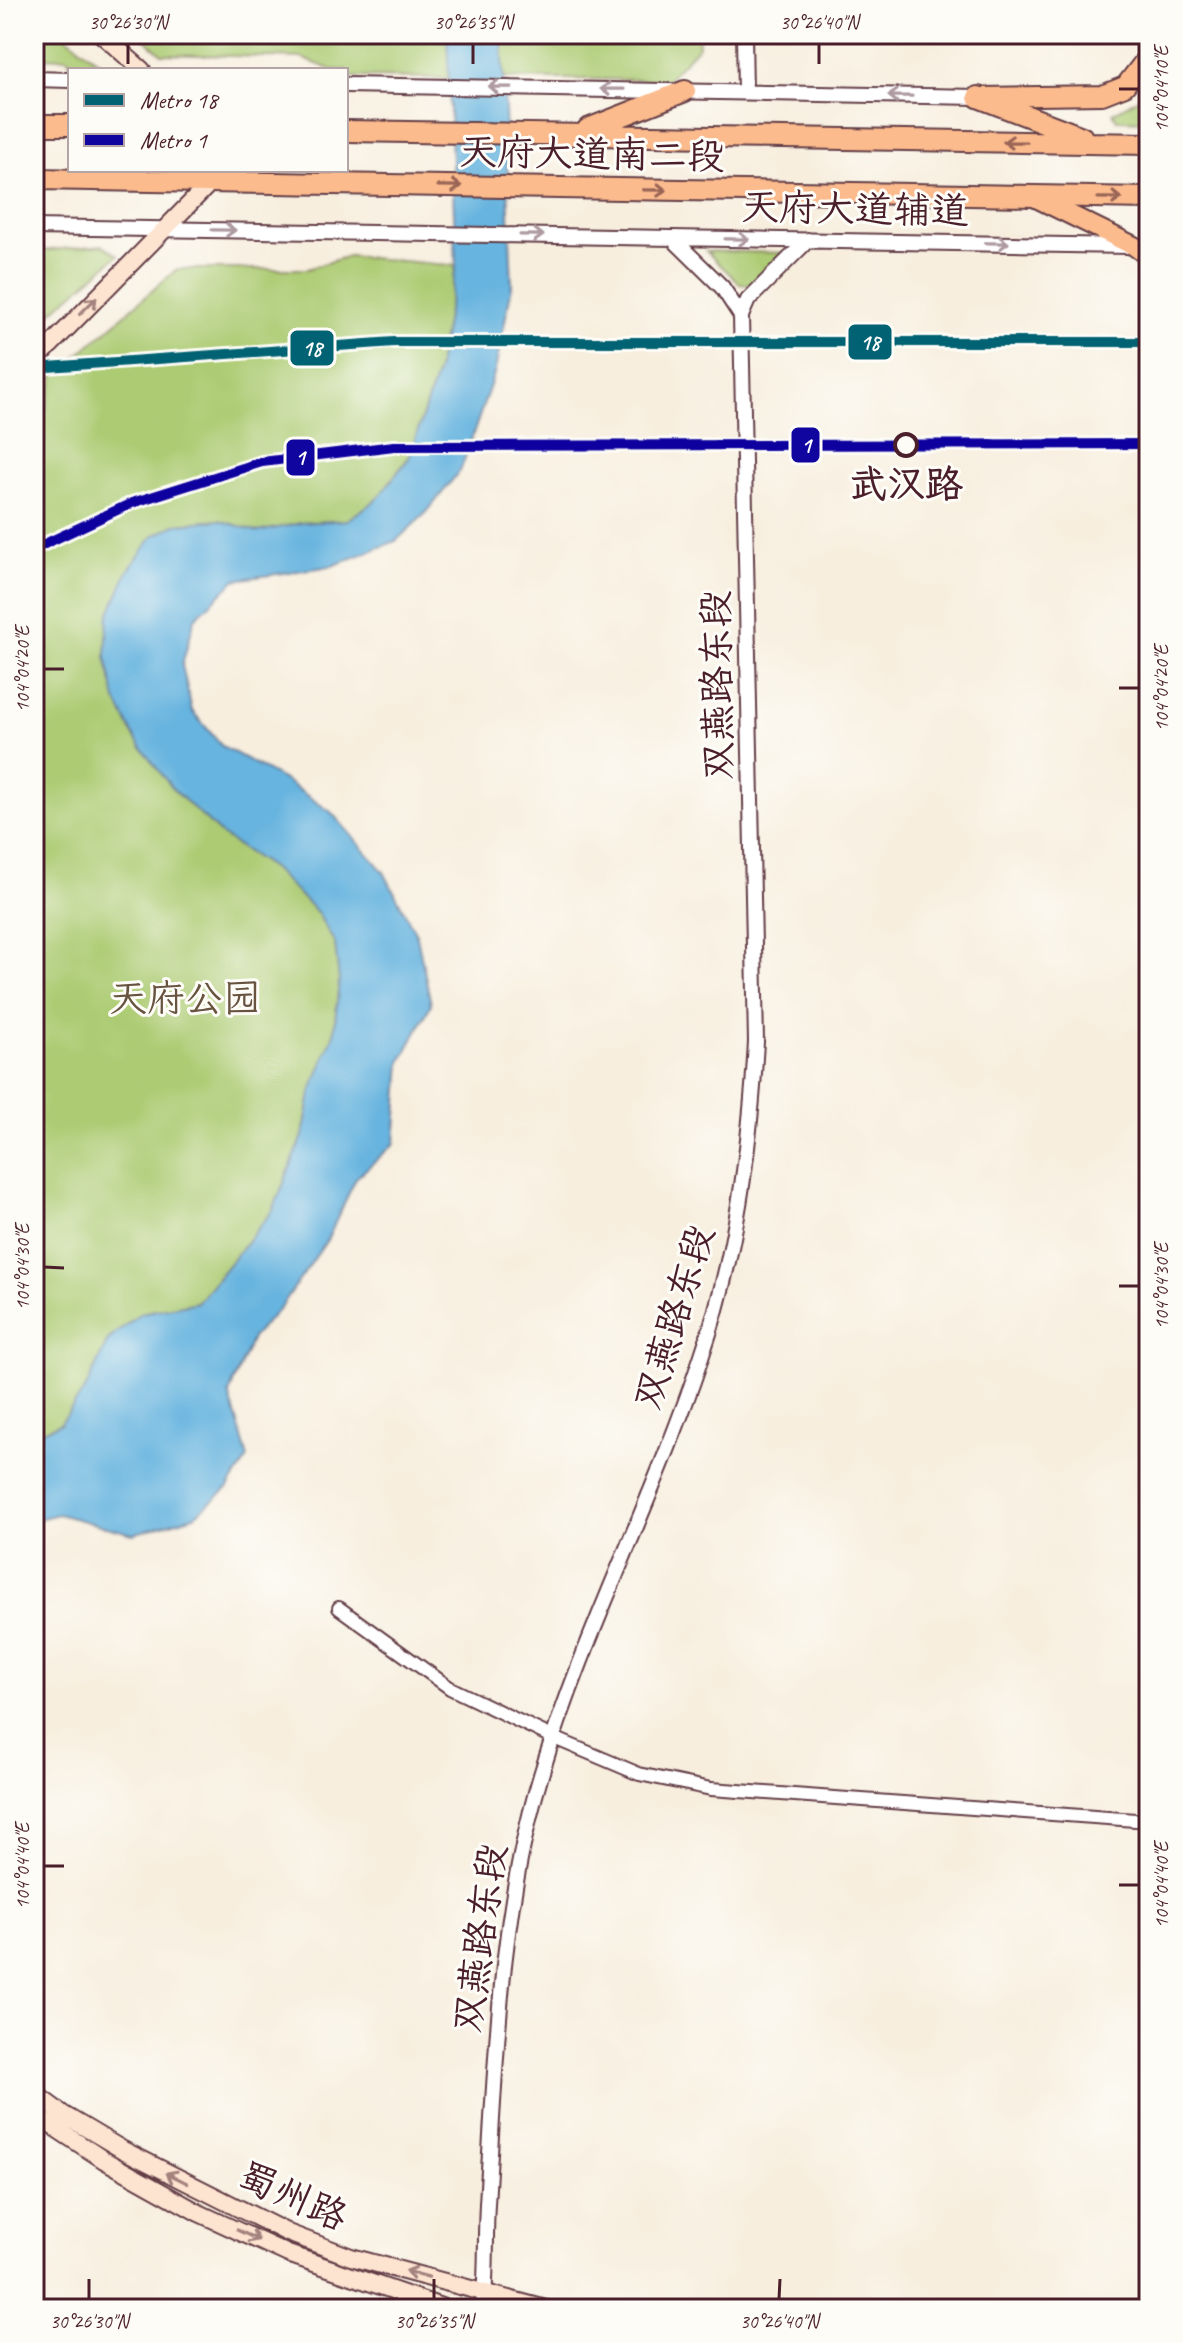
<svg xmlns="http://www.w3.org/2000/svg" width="1183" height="2343" viewBox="0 0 1183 2343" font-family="Caveat,'LXGW WenKai TC',sans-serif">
	<rect width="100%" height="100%" fill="#fdfcf7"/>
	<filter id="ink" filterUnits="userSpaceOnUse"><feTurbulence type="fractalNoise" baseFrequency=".0125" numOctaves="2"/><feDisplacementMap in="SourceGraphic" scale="16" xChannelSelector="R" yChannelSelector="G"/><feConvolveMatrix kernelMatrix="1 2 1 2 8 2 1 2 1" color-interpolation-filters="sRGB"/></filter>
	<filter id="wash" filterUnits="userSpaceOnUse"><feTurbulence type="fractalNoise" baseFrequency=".006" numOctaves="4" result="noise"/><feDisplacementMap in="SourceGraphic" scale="32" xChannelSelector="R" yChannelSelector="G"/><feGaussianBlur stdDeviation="1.8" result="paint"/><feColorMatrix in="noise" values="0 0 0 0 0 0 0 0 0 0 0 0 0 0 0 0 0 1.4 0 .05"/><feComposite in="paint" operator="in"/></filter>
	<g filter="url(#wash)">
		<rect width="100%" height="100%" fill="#f7eede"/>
		<path fill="#accb72" stroke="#7b754e" stroke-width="2" d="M34 34H63L100 63H70L68 58 34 57Z
			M138 34H698L699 46 667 80 351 77 346 75V70H333L301 58 162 54Z
			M1149 85V121L1117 120 1113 113 1137 99Z
			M103 245 118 255 39 323 41 251Z
			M706 251 785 253 752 285 740 284Z
			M349 256 456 266 437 372 409 457 376 500 347 520 301 523 258 532 219 520 177 524 172 788 223 836 272 868 317 912 335 943 339 980 334 1034 312 1089 303 1136 273 1210 198 1302 141 1313 108 1340 86 1388 61 1423 34 1435V459L54 376 177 269H307Z"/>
		<path fill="#66b4df" stroke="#586a85" stroke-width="2" d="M447 34H502L512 286 495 371 461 469 427 512 396 541 332 566 235 580 195 618 182 665 192 711 222 746 284 780 331 812 384 872 417 936 431 1004 401 1062 395 1143 356 1178 327 1240 283 1304 252 1338 229 1393 248 1458 227 1489 194 1516 133 1534 58 1514 34 1520V1435L61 1423 86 1388 108 1340 141 1313 198 1302 273 1210 303 1136 312 1089 334 1034 339 980 335 943 317 912 272 868 223 836 172 788 136 740 116 700 106 657 108 617 128 571 153 536 177 524 219 520 258 532 301 523 347 520 376 500 409 458 437 372 456 266Z"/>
	</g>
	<g filter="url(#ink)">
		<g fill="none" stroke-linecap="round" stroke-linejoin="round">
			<g stroke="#643e46" stroke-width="16">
				<path id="minor" d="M339 1608 450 1688 554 1738 639 1774 711 1789 1149 1821"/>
			</g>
			<g stroke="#643e46" stroke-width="18">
				<path id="tertiary" d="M744 34 745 92
					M34 79 70 80
					M346 85 978 97
					M34 227 1129 246
					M672 238 722 287 741 316
					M483 2309C487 2274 485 2239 487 2204 496 2060 499 1914 541 1775 584 1633 654 1499 701 1358 736 1256 750 1150 756 1042L741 316 748 300 808 240"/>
			</g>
			<g stroke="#643e46" stroke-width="20">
				<path id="secondary" d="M101 34 142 70
					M34 362 211 182
					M34 2093 64 2115 123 2150 288 2233 351 2257 546 2309
					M34 2114 104 2160 199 2213 288 2254 447 2309"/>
			</g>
			<g stroke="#643e46" stroke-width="22">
				<path id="primary" d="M981 97 1102 95 1125 86 1149 55
					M1032 196 1134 246 1149 257"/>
			</g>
			<g stroke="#643e46" stroke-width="24">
				<path id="trunk" d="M978 97 1082 137
					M34 125H70
					M588 129 685 91
					M346 131 1149 144
					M34 179 1149 198"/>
			</g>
			<use href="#minor" stroke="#fff" stroke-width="12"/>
			<use href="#tertiary" stroke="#fff" stroke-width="14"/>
			<use href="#secondary" stroke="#fde4d1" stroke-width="16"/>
			<use href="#primary" stroke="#fbbb8d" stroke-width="18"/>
			<use href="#trunk" stroke="#fbbb8d" stroke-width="20"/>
			<g stroke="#fdfcf7" stroke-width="16">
				<path id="metro-1" d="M34 368 394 342H1149"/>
			</g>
			<g stroke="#fdfcf7" stroke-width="16">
				<path id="metro-2" d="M34 549 132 503 262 462 394 446 1149 444"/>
			</g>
			<use href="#metro-1" stroke="#006272" stroke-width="10"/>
			<use href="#metro-2" stroke="#10069f" stroke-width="10"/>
		</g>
		<defs><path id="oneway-shaft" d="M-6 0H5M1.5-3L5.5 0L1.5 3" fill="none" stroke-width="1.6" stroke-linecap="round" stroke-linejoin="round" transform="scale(2)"/></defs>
		<g stroke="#ae9aa0">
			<use href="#oneway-shaft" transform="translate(500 87) rotate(-179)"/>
			<use href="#oneway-shaft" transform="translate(612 89) rotate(-179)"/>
			<use href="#oneway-shaft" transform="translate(900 96) rotate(-179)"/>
			<use href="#oneway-shaft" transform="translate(224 230) rotate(1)"/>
			<use href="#oneway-shaft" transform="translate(532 235) rotate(1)"/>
			<use href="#oneway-shaft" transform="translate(737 239) rotate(1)"/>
			<use href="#oneway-shaft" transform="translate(997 243) rotate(1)"/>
		</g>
		<g stroke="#9a6557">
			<use href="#oneway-shaft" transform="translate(1015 142) rotate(-179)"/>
			<use href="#oneway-shaft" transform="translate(450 186) rotate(1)"/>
			<use href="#oneway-shaft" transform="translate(655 190) rotate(1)"/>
			<use href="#oneway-shaft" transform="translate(1110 198) rotate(1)"/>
		</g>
		<g stroke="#a4827e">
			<use href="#oneway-shaft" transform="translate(88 306) rotate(-45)"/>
			<use href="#oneway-shaft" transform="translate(177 2178) rotate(-153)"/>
			<use href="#oneway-shaft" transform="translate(248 2235) rotate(25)"/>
			<use href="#oneway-shaft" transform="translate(417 2274) rotate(-165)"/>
		</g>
	</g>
	<path fill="none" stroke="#4a1f2b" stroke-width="3" d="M128 64V44M473 64V44M819 64V44M1119 89H1139M44 669H64M1119 688H1139M44 1267 64 1268M1119 1286H1139M44 1866H64M1119 1885H1139M89 2299V2279M434 2299V2279M779 2299 780 2279"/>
	<circle fill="#fdfcf7" stroke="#4a1f2b" stroke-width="4" cx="906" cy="445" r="11"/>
	<g text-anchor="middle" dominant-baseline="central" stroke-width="6" stroke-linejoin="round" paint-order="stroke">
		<g font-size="38" fill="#4a1f2b" stroke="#fdfcf7">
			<text transform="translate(592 154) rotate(1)">天府大道南二段</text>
			<text transform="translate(855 209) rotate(1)">天府大道辅道</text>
			<text transform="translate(717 685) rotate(-91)">双燕路东段</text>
			<text transform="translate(674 1317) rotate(-73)">双燕路东段</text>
			<text transform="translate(480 1938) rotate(-82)">双燕路东段</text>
			<text transform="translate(293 2196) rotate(24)">蜀州路</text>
		</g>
		<g font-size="38" font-weight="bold" fill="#4a1f2b" stroke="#fdfcf7">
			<text x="906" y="484">武汉路</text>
		</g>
		<g font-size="38" fill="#675340" stroke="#fdfcf7">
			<text x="185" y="998">天府公园</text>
		</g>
	</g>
	<g stroke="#fdfcf7" stroke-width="3">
		<rect x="847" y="323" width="46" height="38" rx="8" fill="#006272"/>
		<rect x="289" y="329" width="46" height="38" rx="8" fill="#006272"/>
		<rect x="790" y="426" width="31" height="38" rx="8" fill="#10069f"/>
		<rect x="285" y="438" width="31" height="39" rx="8" fill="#10069f"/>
	</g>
	<g font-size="22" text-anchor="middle" font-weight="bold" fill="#fff">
		<text x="870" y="350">18</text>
		<text x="312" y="356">18</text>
		<text x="806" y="453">1</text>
		<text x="300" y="465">1</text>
	</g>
	<rect width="1183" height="2343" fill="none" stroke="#fdfcf7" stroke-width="88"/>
	<rect x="68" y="68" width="280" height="104" fill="#fdfcf7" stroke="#b5a4a5" stroke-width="2"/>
	<rect x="84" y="94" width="40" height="12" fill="#006272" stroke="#b5a4a5" stroke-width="2"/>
	<text x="140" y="108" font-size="24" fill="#4a1f2b">Metro 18</text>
	<rect x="84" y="134" width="40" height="12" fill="#10069f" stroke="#b5a4a5" stroke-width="2"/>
	<text x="140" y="148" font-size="24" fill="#4a1f2b">Metro 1</text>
	<rect x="44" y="44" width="1095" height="2255" fill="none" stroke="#4a1f2b" stroke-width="3"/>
	<g font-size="20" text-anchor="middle" fill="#4a1f2b">
		<text x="128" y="29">30°26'30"N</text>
		<text x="473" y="29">30°26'35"N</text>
		<text x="819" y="29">30°26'40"N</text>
		<text transform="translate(1161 89) rotate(-90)" y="7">104°04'10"E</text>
		<text transform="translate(22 669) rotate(-90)" y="7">104°04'20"E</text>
		<text transform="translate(1161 688) rotate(-90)" y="7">104°04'20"E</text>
		<text transform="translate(22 1267) rotate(-90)" y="7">104°04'30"E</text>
		<text transform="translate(1161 1286) rotate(-90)" y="7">104°04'30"E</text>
		<text transform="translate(22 1866) rotate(-90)" y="7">104°04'40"E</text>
		<text transform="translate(1161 1885) rotate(-90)" y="7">104°04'40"E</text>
		<text x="89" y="2328">30°26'30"N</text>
		<text x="434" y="2328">30°26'35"N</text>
		<text x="779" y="2328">30°26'40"N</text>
	</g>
</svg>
